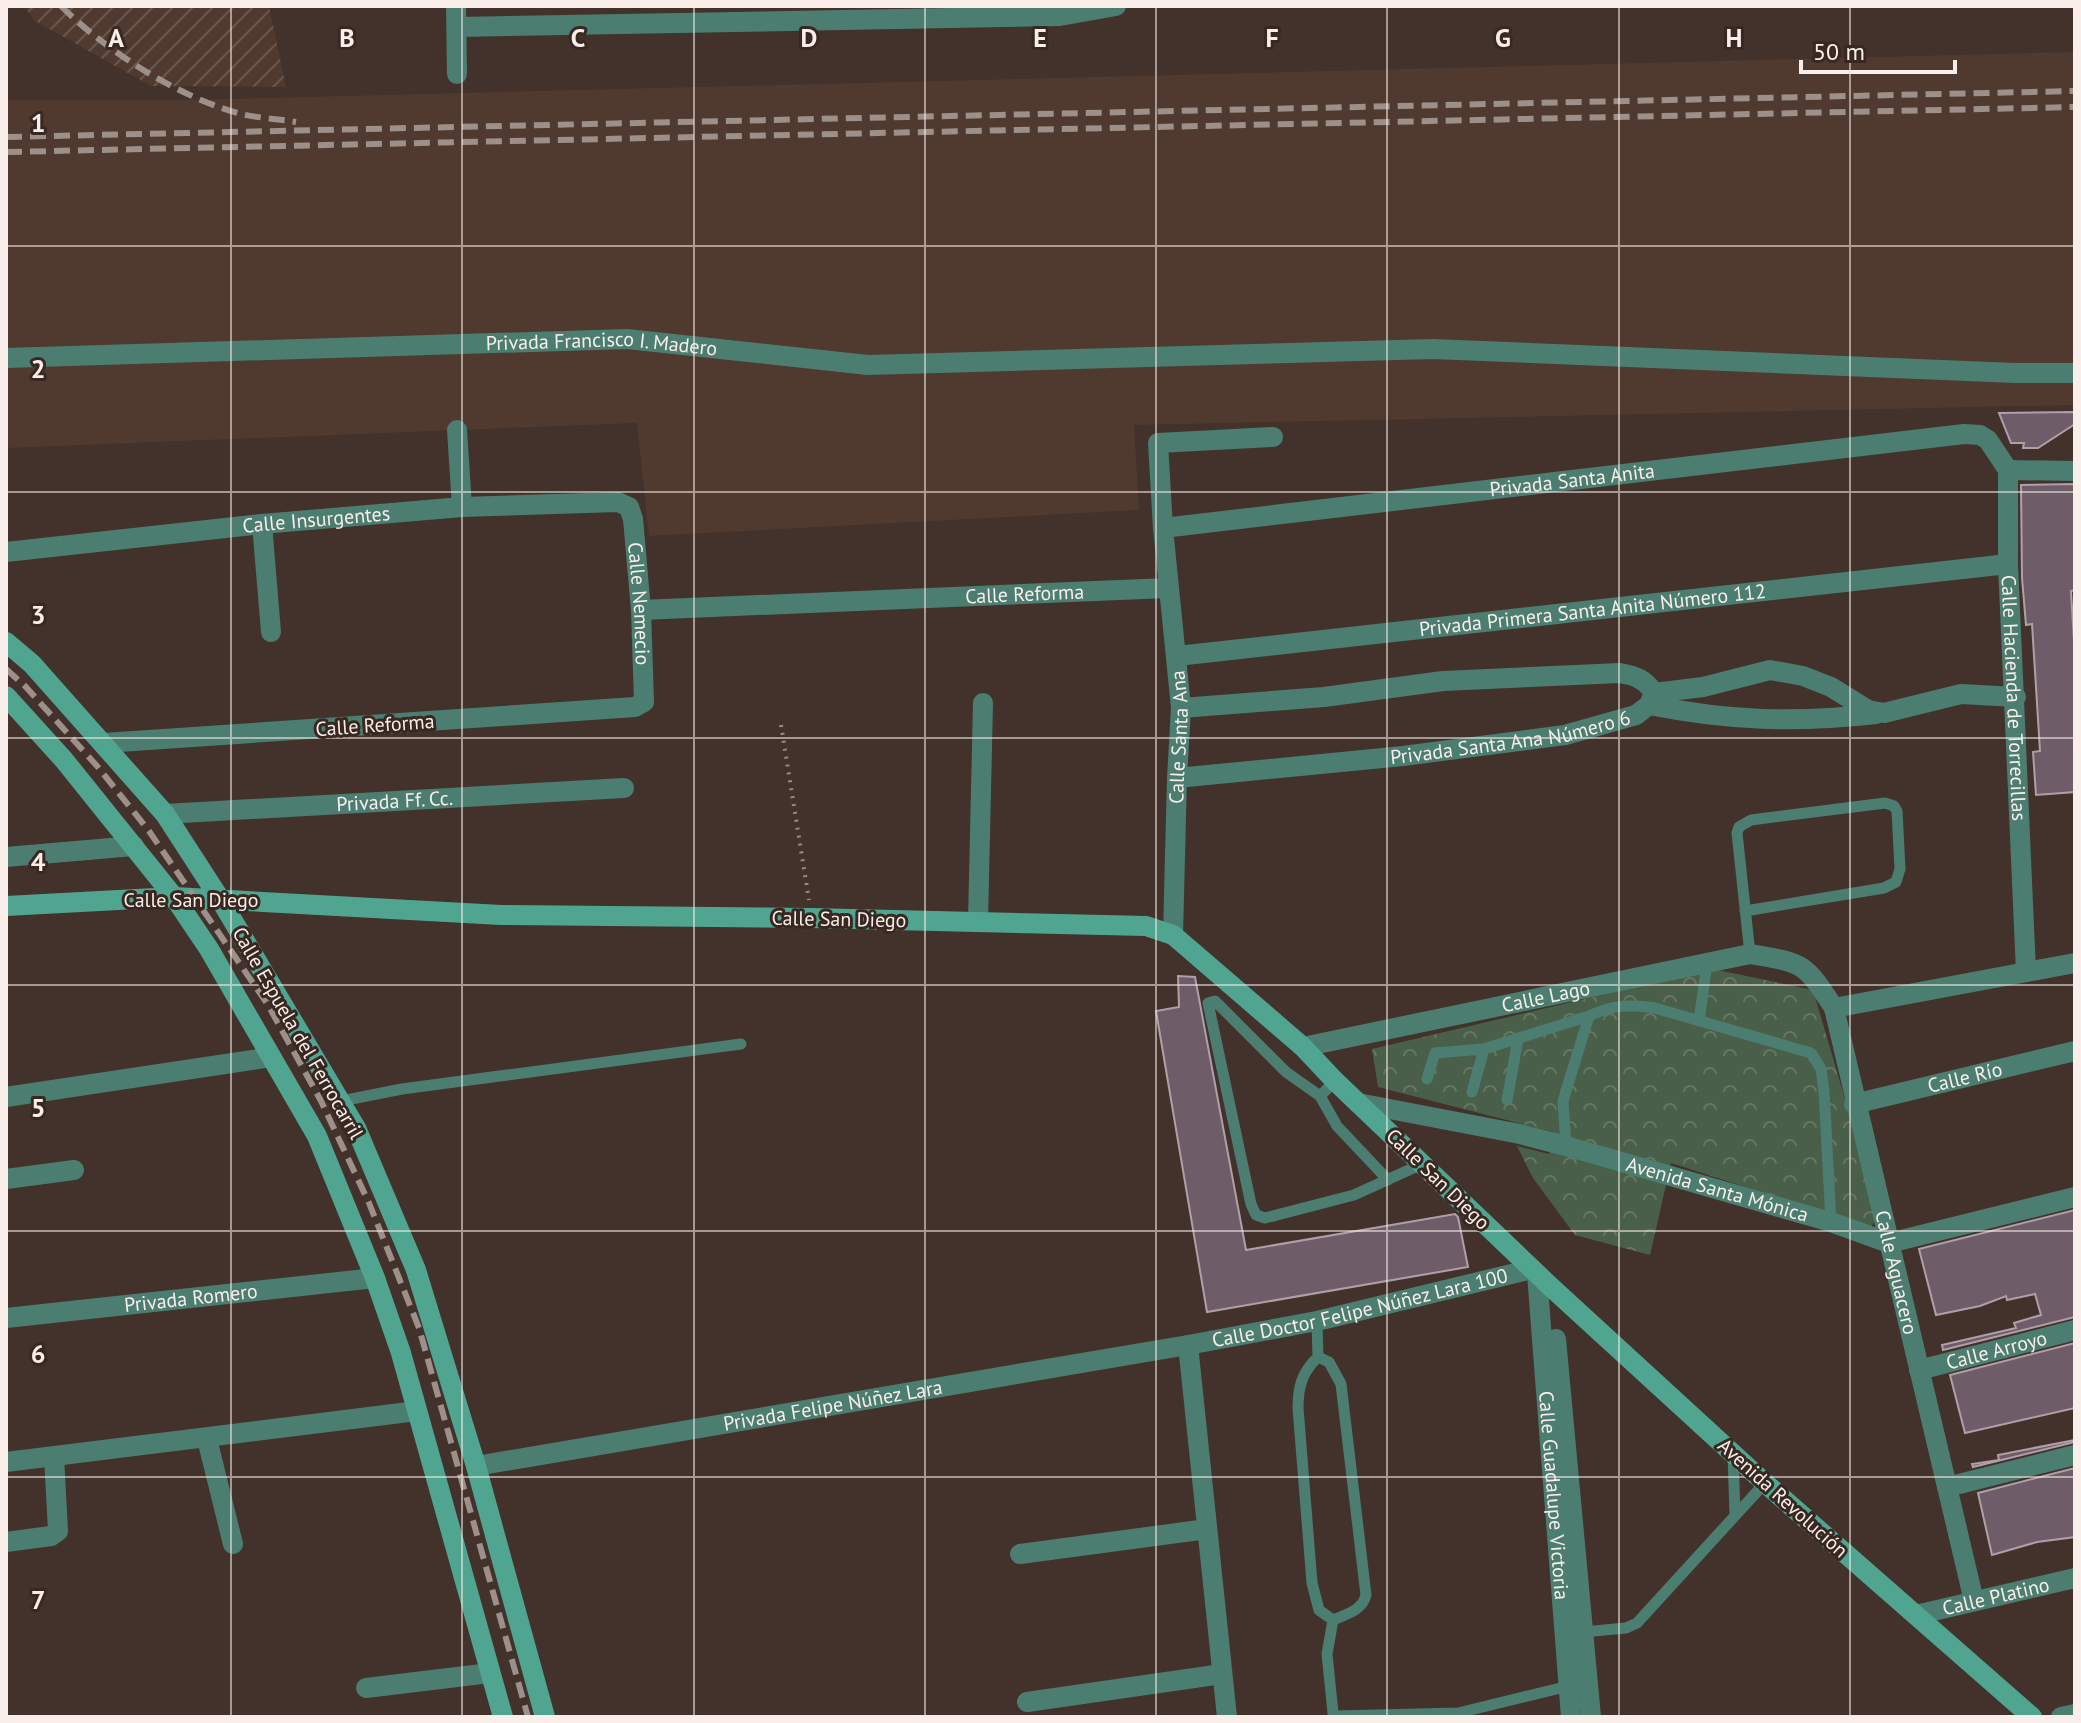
<svg xmlns="http://www.w3.org/2000/svg" width="2081" height="1723" viewBox="0 0 2081 1723" font-family="'PT Sans',sans-serif">
	<defs>
		<pattern id="industrial-furrows" width="10" height="10" patternUnits="userSpaceOnUse" patternTransform="scale(2)"><rect width="10" height="10" fill="#50392f"/><path d="M-1 1l2-2M0 10L10 0M9 11l2-2" fill="none" stroke="#6a564d"/></pattern>
		<pattern id="park-crowns" width="20" height="18" patternUnits="userSpaceOnUse" patternTransform="scale(2)"><rect width="20" height="18" fill="#4a5f49"/><path d="M2 6a3 3 0 1 1 6 0M12 15a3 3 0 1 1 6 0" fill="none" stroke="#657663"/></pattern>
	</defs>
	<rect width="100%" height="100%" fill="#42322b"/>
	<path fill="url(#industrial-furrows)" d="M24 6H269L286 87 151 86 35 21Z"/>
	<path fill="#50392f" d="M2075 52V405L1134 425 1139 510 649 536 637 423 6 448V100H188Z"/>
	<path fill="url(#park-crowns)" d="M1713 969 1813 990 1879 1215 1871 1227 1671 1163 1650 1255 1575 1235 1533 1178 1517 1146 1549 1154 1553 1132 1378 1087 1372 1049Z"/>
	<path fill="#6e5d68" stroke="#b09ea9" stroke-width="2" d="M2075 412V424L2038 448H2023L2024 443H2011L1999 413Z
		M2075 484V590L2071 591 2075 658V792L2036 795 2033 752 2040 751 2032 624 2026 625 2022 578 2021 485Z
		M1178 976 1195 977 1246 1250 1455 1214 1458 1217 1468 1267 1207 1312 1156 1011 1179 1007Z
		M2075 1210V1317L1943 1350 1942 1345 2016 1328 2014 1323 2041 1315 2035 1294 2007 1300 2006 1296 1980 1306 1936 1315 1919 1249Z
		M2075 1343V1408L1965 1433 1950 1375Z
		M2075 1440V1442L1973 1467 1972 1464 1999 1460 1998 1455Z
		M2075 1468V1537L2037 1542 1992 1555 1978 1493Z"/>
	<g fill="none" stroke-linecap="round" stroke-linejoin="round">
		<path stroke="#978a84" stroke-width="4" stroke-dasharray="2 6" stroke-linecap="butt" d="M781 725 809 900"/>
		<path stroke="#4b7e71" stroke-width="11" d="M1745 911 1884 888 1896 882 1900 869 1897 811 1894 806 1885 803 1751 820 1739 827 1737 833 1750 954
			M1699 1021 1707 963
			M1427 1079 1435 1053 1484 1049 1589 1016
			M1335 1081 1320 1096 1286 1072 1215 1001 1208 1003 1251 1204 1256 1215 1265 1218 1354 1195 1422 1164
			M1472 1092 1484 1049
			M1320 1096 1337 1126 1388 1180
			M1507 1100 1518 1039
			M341 1101 402 1089 741 1044
			M1566 1146 1563 1101 1589 1016C1612 1005 1630 1004 1655 1008L1811 1053 1821 1069 1824 1091 1831 1222
			M1317 1321 1318 1357C1302 1372 1298 1387 1298 1408L1312 1583 1319 1610 1333 1620C1346 1614 1362 1611 1366 1595L1341 1384 1329 1362 1318 1357
			M1733 1454 1735 1515
			M1333 1620 1327 1654 1333 1713 1336 1716 1458 1713 1569 1686
			M1583 1632 1626 1628 1637 1623 1765 1483"/>
		<g stroke="#4b7e71" stroke-width="20">
			<path d="M456 6 457 74"/>
			<path d="M457 27 1060 16 1116 6"/>
			<path id="s1" d="M6 358 627 339 868 365 1433 349 2015 373H2075"/>
			<path d="M457 430 462 507"/>
			<path d="M2008 470 2075 471"/>
			<path d="M262 524 271 632"/>
			<path id="s2" d="M1163 528 1964 434 1980 435 1988 440 2008 470V564L2026 972"/>
			<path id="s3" d="M6 552 262 524 462 507 618 502 629 507 633 519 641 610 644 702 635 707 104 743"/>
			<path id="s4" d="M641 610 1168 588"/>
			<path id="s5" d="M1177 656 2008 564"/>
			<path d="M1649 705C1730 721 1795 723 1876 714"/>
			<path d="M1181 708 1324 697 1443 681 1620 673C1636 676 1645 679 1654 693"/>
			<path id="s6" d="M1177 778 1403 756 1565 735 1636 715 1649 705 1654 693 1703 687 1770 670 1803 676 1831 687 1868 710 1884 713 1961 694 2016 697"/>
			<path id="s7" d="M165 814 624 788"/>
			<path d="M6 857 134 846"/>
			<path d="M978 922 983 703"/>
			<path id="s8" d="M1173 935 1177 778 1181 708 1163 528 1158 443 1273 437"/>
			<path d="M1834 1008 2075 963"/>
			<path id="s9" d="M1303 1047 1750 954C1804 963 1804 962 1834 1008L1974 1601"/>
			<path d="M6 1097 271 1057"/>
			<path id="s10" d="M1358 1103 1520 1134 1566 1146 1831 1222 1889 1243 2075 1197"/>
			<path id="s11" d="M1854 1104 2075 1051"/>
			<path d="M6 1179 74 1170"/>
			<path id="s12" d="M1537 1274 1571 1717"/>
			<path id="s13" d="M6 1318 375 1278"/>
			<path d="M1556 1339 1591 1717"/>
			<path d="M1188 1345 1227 1717"/>
			<path id="s14" d="M1919 1370 2075 1330"/>
			<path d="M207 1439 233 1544"/>
			<path d="M6 1462 417 1411"/>
			<path id="s15" d="M476 1466 1188 1345 1317 1321 1532 1269"/>
			<path d="M1947 1487 2075 1455"/>
			<path d="M6 1542 51 1536 58 1531 54 1456"/>
			<path d="M1020 1554 1207 1529"/>
			<path id="s16" d="M1916 1615 2075 1578"/>
			<path d="M366 1688 490 1673"/>
			<path d="M1027 1702 1222 1674"/>
			<path d="M2061 1717 2075 1714"/>
		</g>
		<path stroke="#50a591" stroke-width="20" d="M6 642 32 664 165 814 220 899 356 1128 416 1270 476 1466 545 1717
			M6 696 64 760 174 897 209 949 317 1136 375 1278 401 1353 503 1717
			M6 906 174 897 501 915 811 918 1146 926 1173 935 1303 1047 1335 1081 1551 1287 1765 1483 2032 1717"/>
		<path stroke="#9d8f89" stroke-width="6" stroke-dasharray="16 8" stroke-linecap="butt" d="M61 6C106 51 178 97 241 114 259 118 278 119 296 122
			M6 137 2075 91
			M6 152 2075 107
			M6 669 25 686 97 766 149 831 268 1005 321 1101 369 1203 419 1328 528 1717"/>
	</g>
	<path fill="none" stroke="#f9eee9" stroke-width="2" stroke-opacity="0.55" d="M231 6V1717M462 6V1717M694 6V1717M925 6V1717M1156 6V1717M1387 6V1717M1619 6V1717M1850 6V1717M6 246H2075M6 492H2075M6 738H2075M6 985H2075M6 1231H2075M6 1477H2075"/>
	<g text-anchor="middle" dominant-baseline="central" stroke-width="6" stroke-linejoin="round" paint-order="stroke">
		<g font-size="20" fill="#f9eee9" stroke="#382821">
			<text stroke="none"><textPath href="#s1" startOffset="596">Privada Francisco I. Madero</textPath></text>
			<text stroke="none"><textPath href="#s2" startOffset="412">Privada Santa Anita</textPath></text>
			<text stroke="none"><textPath href="#s3" startOffset="312">Calle Insurgentes</textPath></text>
			<text stroke="none"><textPath href="#s4" startOffset="384">Calle Reforma</textPath></text>
			<text stroke="none"><textPath href="#s3" startOffset="724">Calle Nemecio</textPath></text>
			<text stroke="none"><textPath href="#s5" startOffset="418">Privada Primera Santa Anita Número 112</textPath></text>
			<text stroke="none"><textPath href="#s2" startOffset="1096">Calle Hacienda de Torrecillas</textPath></text>
			<text transform="translate(375 725) rotate(-4)">Calle Reforma</text>
			<text stroke="none"><textPath href="#s6" startOffset="336">Privada Santa Ana Número 6</textPath></text>
			<text stroke="none"><textPath href="#s8" startOffset="198">Calle Santa Ana</textPath></text>
			<text stroke="none"><textPath href="#s7" startOffset="230">Privada Ff. Cc.</textPath></text>
			<text x="191" y="900">Calle San Diego</text>
			<text transform="translate(839 919) rotate(1)">Calle San Diego</text>
			<text stroke="none"><textPath href="#s9" startOffset="248">Calle Lago</textPath></text>
			<text transform="translate(298 1033) rotate(60)">Calle Espuela del Ferrocarril</text>
			<text stroke="none"><textPath href="#s11" startOffset="114">Calle Río</textPath></text>
			<text transform="translate(1438 1179) rotate(44)">Calle San Diego</text>
			<text stroke="none"><textPath href="#s10" startOffset="370">Avenida Santa Mónica</textPath></text>
			<text stroke="none"><textPath href="#s9" startOffset="834">Calle Aguacero</textPath></text>
			<text stroke="none"><textPath href="#s13" startOffset="186">Privada Romero</textPath></text>
			<text stroke="none"><textPath href="#s15" startOffset="898">Calle Doctor Felipe Núñez Lara 100</textPath></text>
			<text stroke="none"><textPath href="#s14" startOffset="80">Calle Arroyo</textPath></text>
			<text stroke="none"><textPath href="#s15" startOffset="362">Privada Felipe Núñez Lara</textPath></text>
			<text stroke="none"><textPath href="#s12" startOffset="222">Calle Guadalupe Victoria</textPath></text>
			<text transform="translate(1783 1498) rotate(42)">Avenida Revolución</text>
			<text stroke="none"><textPath href="#s16" startOffset="82">Calle Platino</textPath></text>
		</g>
	</g>
	<g font-size="26" text-anchor="middle" font-weight="bold" fill="#f9eee9" stroke="#382821" stroke-width="6" stroke-linejoin="round" paint-order="stroke">
		<text x="116" y="47">A</text>
		<text x="347" y="47">B</text>
		<text x="578" y="47">C</text>
		<text x="809" y="47">D</text>
		<text x="1040" y="47">E</text>
		<text x="1272" y="47">F</text>
		<text x="1503" y="47">G</text>
		<text x="1734" y="47">H</text>
		<text x="38" y="132">1</text>
		<text x="38" y="378">2</text>
		<text x="38" y="624">3</text>
		<text x="38" y="871">4</text>
		<text x="38" y="1117">5</text>
		<text x="38" y="1363">6</text>
		<text x="38" y="1609">7</text>
	</g>
	<rect width="2081" height="1723" fill="none" stroke="#f9eee9" stroke-width="16"/>
	<path d="M1801 60v12h154v-12" fill="none" stroke="#f9eee9" stroke-width="4"/>
	<text x="1813" y="60" font-size="24" fill="#f9eee9" stroke="#382821" stroke-width="6" paint-order="stroke">50 m</text>
</svg>
